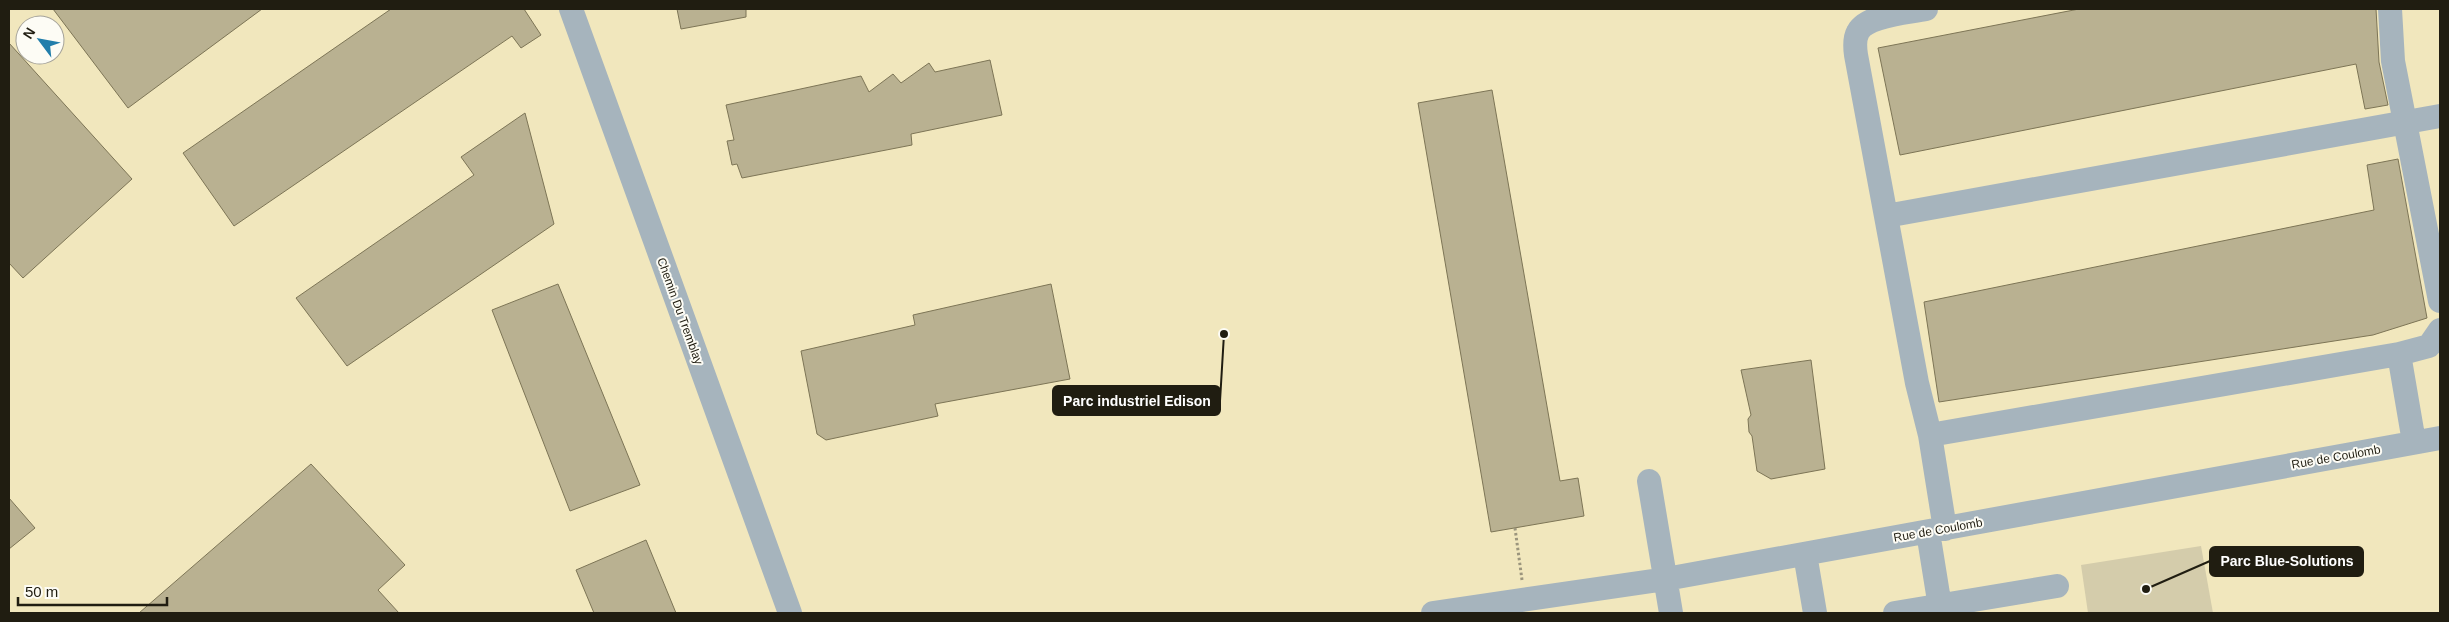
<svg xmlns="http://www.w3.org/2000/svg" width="2449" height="622" viewBox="0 0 2449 622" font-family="Arial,sans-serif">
	<rect width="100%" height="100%" fill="#f7efcd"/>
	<path fill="#f1e7bd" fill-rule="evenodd" d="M9 9H2440V613H9ZM25 25H55V55H25Z"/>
	<path fill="#d4ccab" d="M2201 546 2213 613H2088L2081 565Z"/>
	<path fill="#b9b191" stroke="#7d7556" d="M53 9H262L128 108Z
		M391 9H524L541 35 521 48 512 36 234 226 183 153Z
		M677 9H746V17L681 29Z
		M2079 9H2376L2379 62 2388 105 2365 109 2356 64 1900 155 1878 48Z
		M9 43 132 179 23 278 9 263Z
		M990 60 1002 115 911 134 912 145 742 178 737 164 732 165 727 141 734 140 726 105 861 76 869 92 893 74 901 83 929 63 935 72Z
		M1492 90 1560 481 1578 478 1584 516 1491 532 1418 103Z
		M525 113 554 224 347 366 296 298 474 175 461 157Z
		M2398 159 2427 318 2373 335 1939 402 1924 302 2374 210 2367 165Z
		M558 284 640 485 570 511 492 310Z
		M1051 284 1070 379 935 404 938 416 826 440 817 434 801 351 915 325 913 315Z
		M1811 360 1825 469 1771 479 1757 471 1752 436 1749 432 1748 419 1751 415 1741 370Z
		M311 464 405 565 378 590 399 613H139Z
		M9 498 35 528 9 549Z
		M646 540 676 613H594L576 570Z"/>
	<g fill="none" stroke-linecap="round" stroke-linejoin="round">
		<path stroke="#9b957d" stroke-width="3" stroke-dasharray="2.5 2.5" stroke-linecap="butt" d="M1515 528 1522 580"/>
		<path stroke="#a6b4bd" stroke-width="24" d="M571 9 790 613
			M1926 9C1907 13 1867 15 1858 32 1854 39 1855 48 1856 55L1917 383 1930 435
			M2390 9 2393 61 2440 301
			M1886 216 2440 116
			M2399 354 2429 346 2440 330
			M1649 481 1671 613
			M1945 529 1930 435 2399 354 2414 442
			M1928 532 1941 613
			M1805 554 1815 613
			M1433 613 1666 579 2440 438
			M1895 613 2057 586"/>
	</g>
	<g text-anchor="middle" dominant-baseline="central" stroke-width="4" stroke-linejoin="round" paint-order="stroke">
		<g font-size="12" fill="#201d11" stroke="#fdfcf5">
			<text transform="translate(680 311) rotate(70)">Chemin Du Tremblay</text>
			<text transform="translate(2336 457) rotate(-10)">Rue de Coulomb</text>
			<text transform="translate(1938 530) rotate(-10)">Rue de Coulomb</text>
		</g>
	</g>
	<path fill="none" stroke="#201d11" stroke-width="2" d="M1224 334L1220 401M2146 589L2210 561"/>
	<g fill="#201d11" stroke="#fdfcf5" stroke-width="2">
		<circle cx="1224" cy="334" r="5"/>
		<circle cx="2146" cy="589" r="5"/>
	</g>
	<g fill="#201d11" stroke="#201d11" stroke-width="2">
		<rect x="1053" y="386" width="167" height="29" rx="5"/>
		<rect x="2210" y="547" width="153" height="29" rx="5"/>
	</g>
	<g font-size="14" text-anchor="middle" font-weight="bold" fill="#fff">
		<text x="1137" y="406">Parc industriel Edison</text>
		<text x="2287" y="566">Parc Blue-Solutions</text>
	</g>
	<rect width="2449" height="622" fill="none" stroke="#201d11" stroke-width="20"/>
	<g transform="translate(40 40) rotate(302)"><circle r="24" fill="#fdfcf5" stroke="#a5a39a"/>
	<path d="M0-4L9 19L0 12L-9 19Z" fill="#227eab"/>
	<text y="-8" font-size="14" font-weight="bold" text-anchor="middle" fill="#201d11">N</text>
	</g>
	<path d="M18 597v8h149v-8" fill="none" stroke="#201d11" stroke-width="2.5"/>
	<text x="25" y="597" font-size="15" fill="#201d11" stroke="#fdfcf5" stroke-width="4" paint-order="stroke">50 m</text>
</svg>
